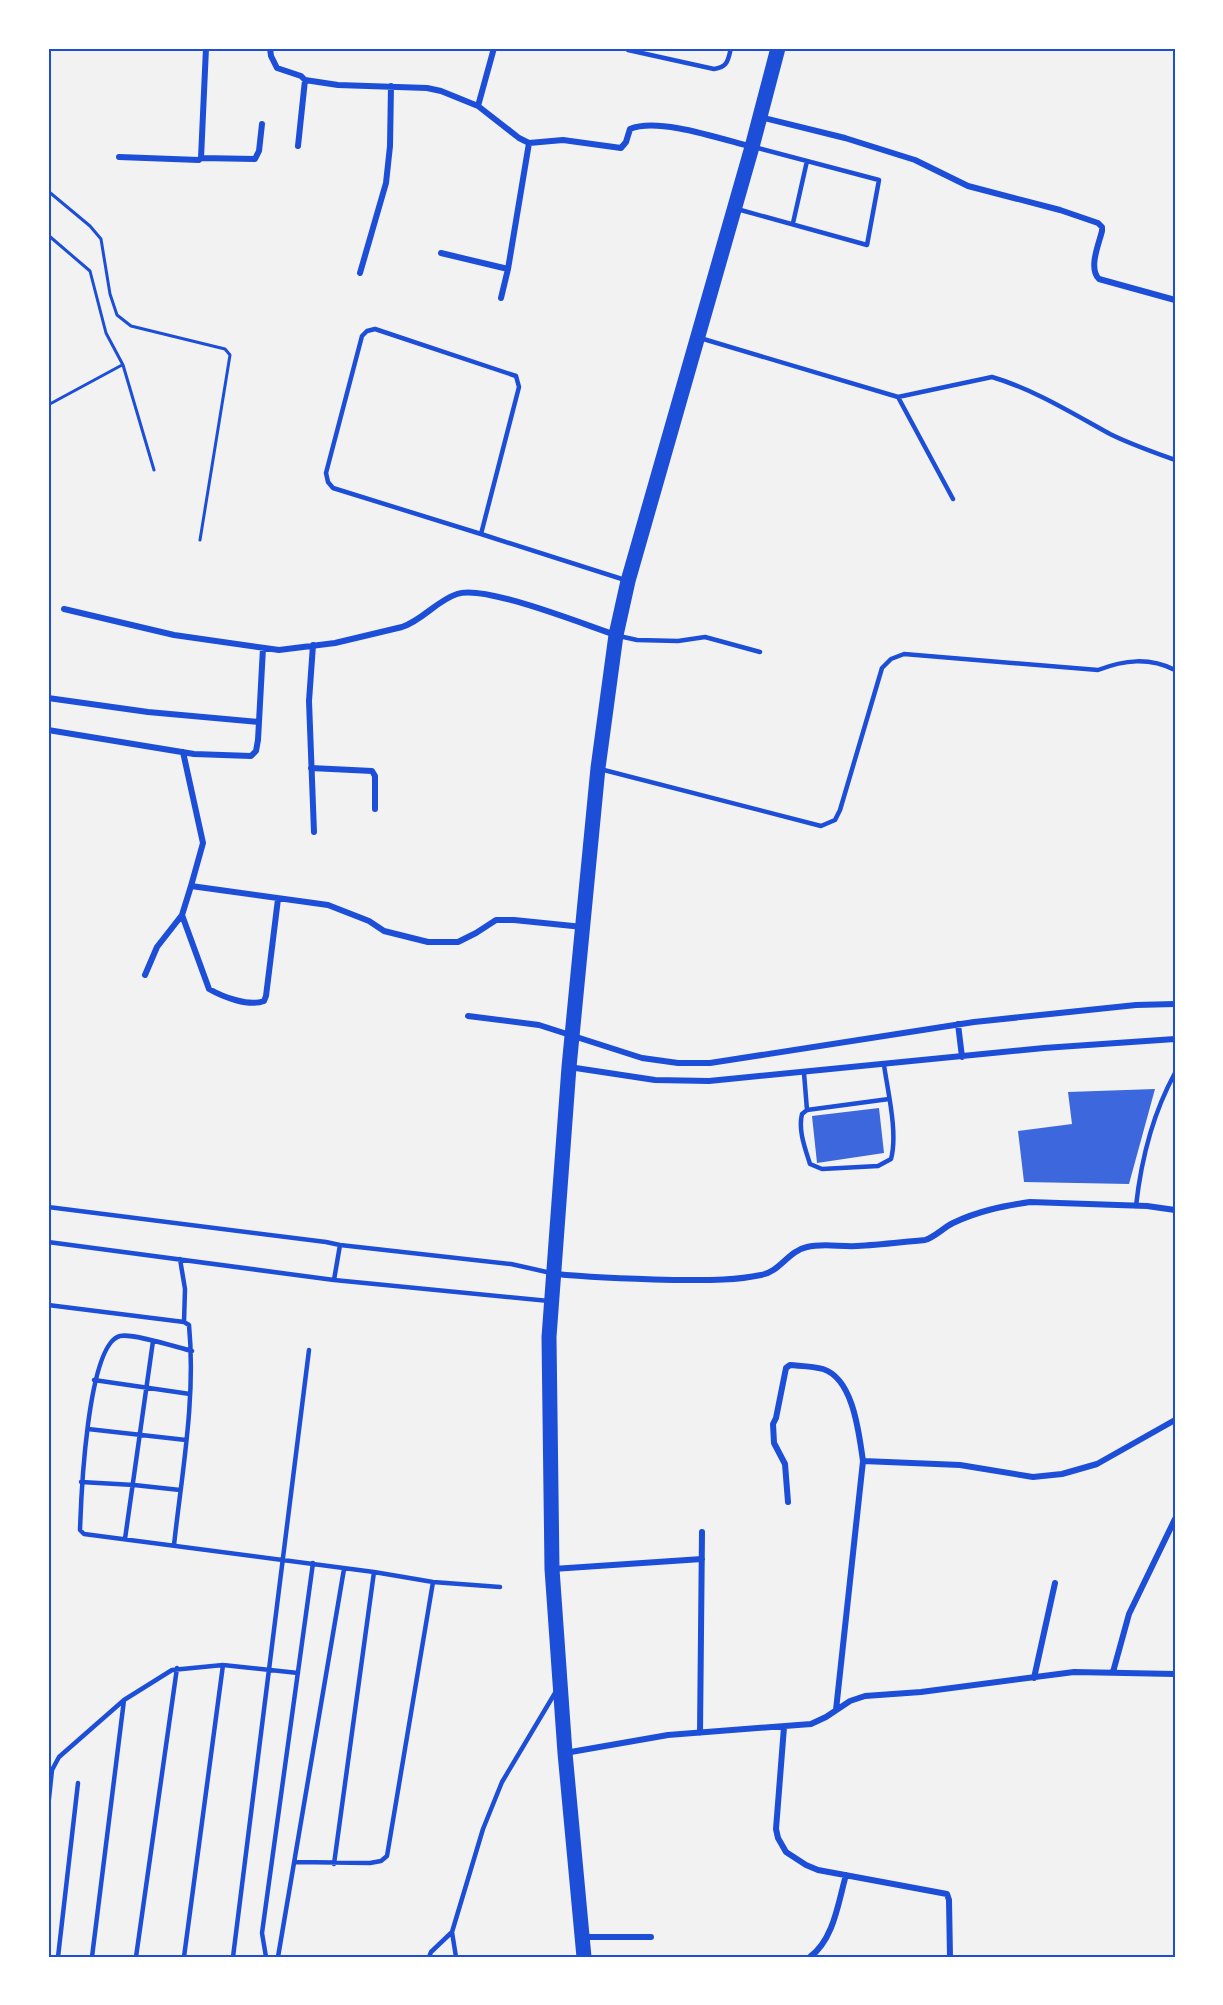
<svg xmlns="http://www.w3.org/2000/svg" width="1223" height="2005" viewBox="0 0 1223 2005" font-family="Literata,serif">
	<rect width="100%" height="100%" fill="#f2f2f2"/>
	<path fill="#3d67dc" d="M1155 1089 1129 1184 1024 1182 1018 1131 1072 1124 1068 1092Z
		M879 1108 884 1153 817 1163 812 1116Z"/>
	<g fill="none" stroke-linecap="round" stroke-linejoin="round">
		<path stroke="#1d4ed8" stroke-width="3" d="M48 191 90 226 101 239 110 294 117 315 131 326 225 349 230 355 200 540
			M48 235 90 271 106 333 123 365 154 470
			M48 405 122 365"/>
		<path stroke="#1d4ed8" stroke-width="4.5" d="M628 50 714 69C728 67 728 60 731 48
			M737 209 867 245 879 180 754 147
			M793 223 807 161
			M700 338 898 397 992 377C1033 389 1072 413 1110 434 1130 444 1153 452 1175 460
			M898 397 953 499
			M481 534 333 488 328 482 326 473 362 336 367 331 375 329 516 376 519 387 481 534 625 580
			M619 636 637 640 678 641 705 637 760 652
			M600 769 821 826 835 820 840 810 882 668 891 659 904 654 1098 670C1124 660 1149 657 1175 670
			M884 1065C888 1093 898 1133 891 1159L878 1166 822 1169 810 1164C805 1148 798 1130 802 1114L807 1110 889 1099
			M804 1073 807 1110
			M1136 1206C1141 1161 1153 1113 1175 1073
			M48 1207 326 1242 340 1245 511 1264 551 1273
			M48 1242 334 1280 549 1301
			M180 1259 185 1289 184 1322
			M334 1280 340 1245
			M48 1305 184 1322 189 1325C196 1398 182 1472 174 1545
			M192 1351C176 1347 133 1333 120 1336 87 1344 81 1499 80 1530L84 1534 374 1572 433 1582 500 1587
			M94 1380 190 1394
			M88 1429 186 1440
			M81 1482 134 1485 180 1490
			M125 1539 153 1341
			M48 1808 52 1770 59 1757 124 1700 172 1670 223 1665 298 1673
			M296 1862 370 1863 381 1861 387 1856 433 1582
			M334 1864 374 1572
			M58 1957 78 1783
			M92 1957 124 1700
			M136 1957 177 1668
			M184 1957 223 1665
			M233 1957 309 1350
			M266 1957 262 1933 313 1563
			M278 1957 344 1569
			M429 1957 431 1952 452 1932
			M456 1957 452 1932 483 1829 502 1782 555 1693"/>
		<path stroke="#1d4ed8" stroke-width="6" d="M270 48 271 56 277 68 301 76 305 80 338 85 427 88 441 91 478 106 519 138 529 143 563 140 621 148 626 142 630 129C658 117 721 139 752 147
			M478 106 494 48
			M760 117 845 138 915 160 968 186 1060 210 1098 223 1102 227V231C1099 244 1088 268 1099 279L1175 300
			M298 146 305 80
			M119 157 199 160 201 158 206 48
			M201 158 255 159 259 151 262 124
			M441 253 508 269
			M360 273 386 183 390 146 391 86
			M501 298 508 269 529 143
			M64 609 174 635 279 650 335 643 402 627C423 620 436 601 457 594 484 584 585 625 616 635
			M313 645 309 701 314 832
			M48 698 148 712 259 722
			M48 730 194 754 251 756 256 751 258 740 263 648
			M183 752 203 843 191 886
			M311 768 372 771 375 776V809
			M182 915 209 989C223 997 249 1007 264 1001L266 996 278 899
			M145 975 157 947 182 915 191 886 328 905 369 921 384 931 428 942H458L476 933 496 920H514L583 927
			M468 1016 539 1025 642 1058 678 1063H710L974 1022 1136 1005 1175 1004
			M958 1024 962 1057
			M569 1067 655 1080 709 1081 1044 1048 1175 1039
			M556 1274C595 1278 635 1279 674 1280 703 1280 733 1281 761 1275 780 1272 788 1251 807 1247 823 1243 840 1247 857 1246 879 1245 902 1242 925 1240 935 1237 943 1228 953 1223 978 1211 1003 1206 1030 1202L1147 1206 1175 1210
			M863 1461 960 1465 1033 1477 1062 1474 1097 1464 1175 1420
			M788 1502 785 1464 774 1443 773 1424 776 1418 786 1368 790 1365C801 1366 813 1366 823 1369 854 1379 859 1435 863 1461L836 1710
			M553 1569 702 1559
			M1113 1672 1129 1614 1175 1519
			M1034 1678 1055 1583
			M784 1727 776 1829 778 1838 786 1852 806 1865 818 1870 947 1894 949 1900 950 1957
			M700 1733 702 1532
			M565 1753 668 1735 811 1724 826 1717 850 1701 865 1696 921 1692 1074 1672 1175 1674
			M582 1937H651
			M810 1957C834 1939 838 1903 846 1875"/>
		<path stroke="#1d4ed8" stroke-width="15" d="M584 1957 565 1753 552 1569 549 1337 569 1067 598 768 616 635 628 581 752 147 778 48"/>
	</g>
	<rect width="1223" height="2005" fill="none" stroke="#ffffff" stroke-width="99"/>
	<rect x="50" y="50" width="1124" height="1906" fill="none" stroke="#1d4ed8" stroke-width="2"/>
</svg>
